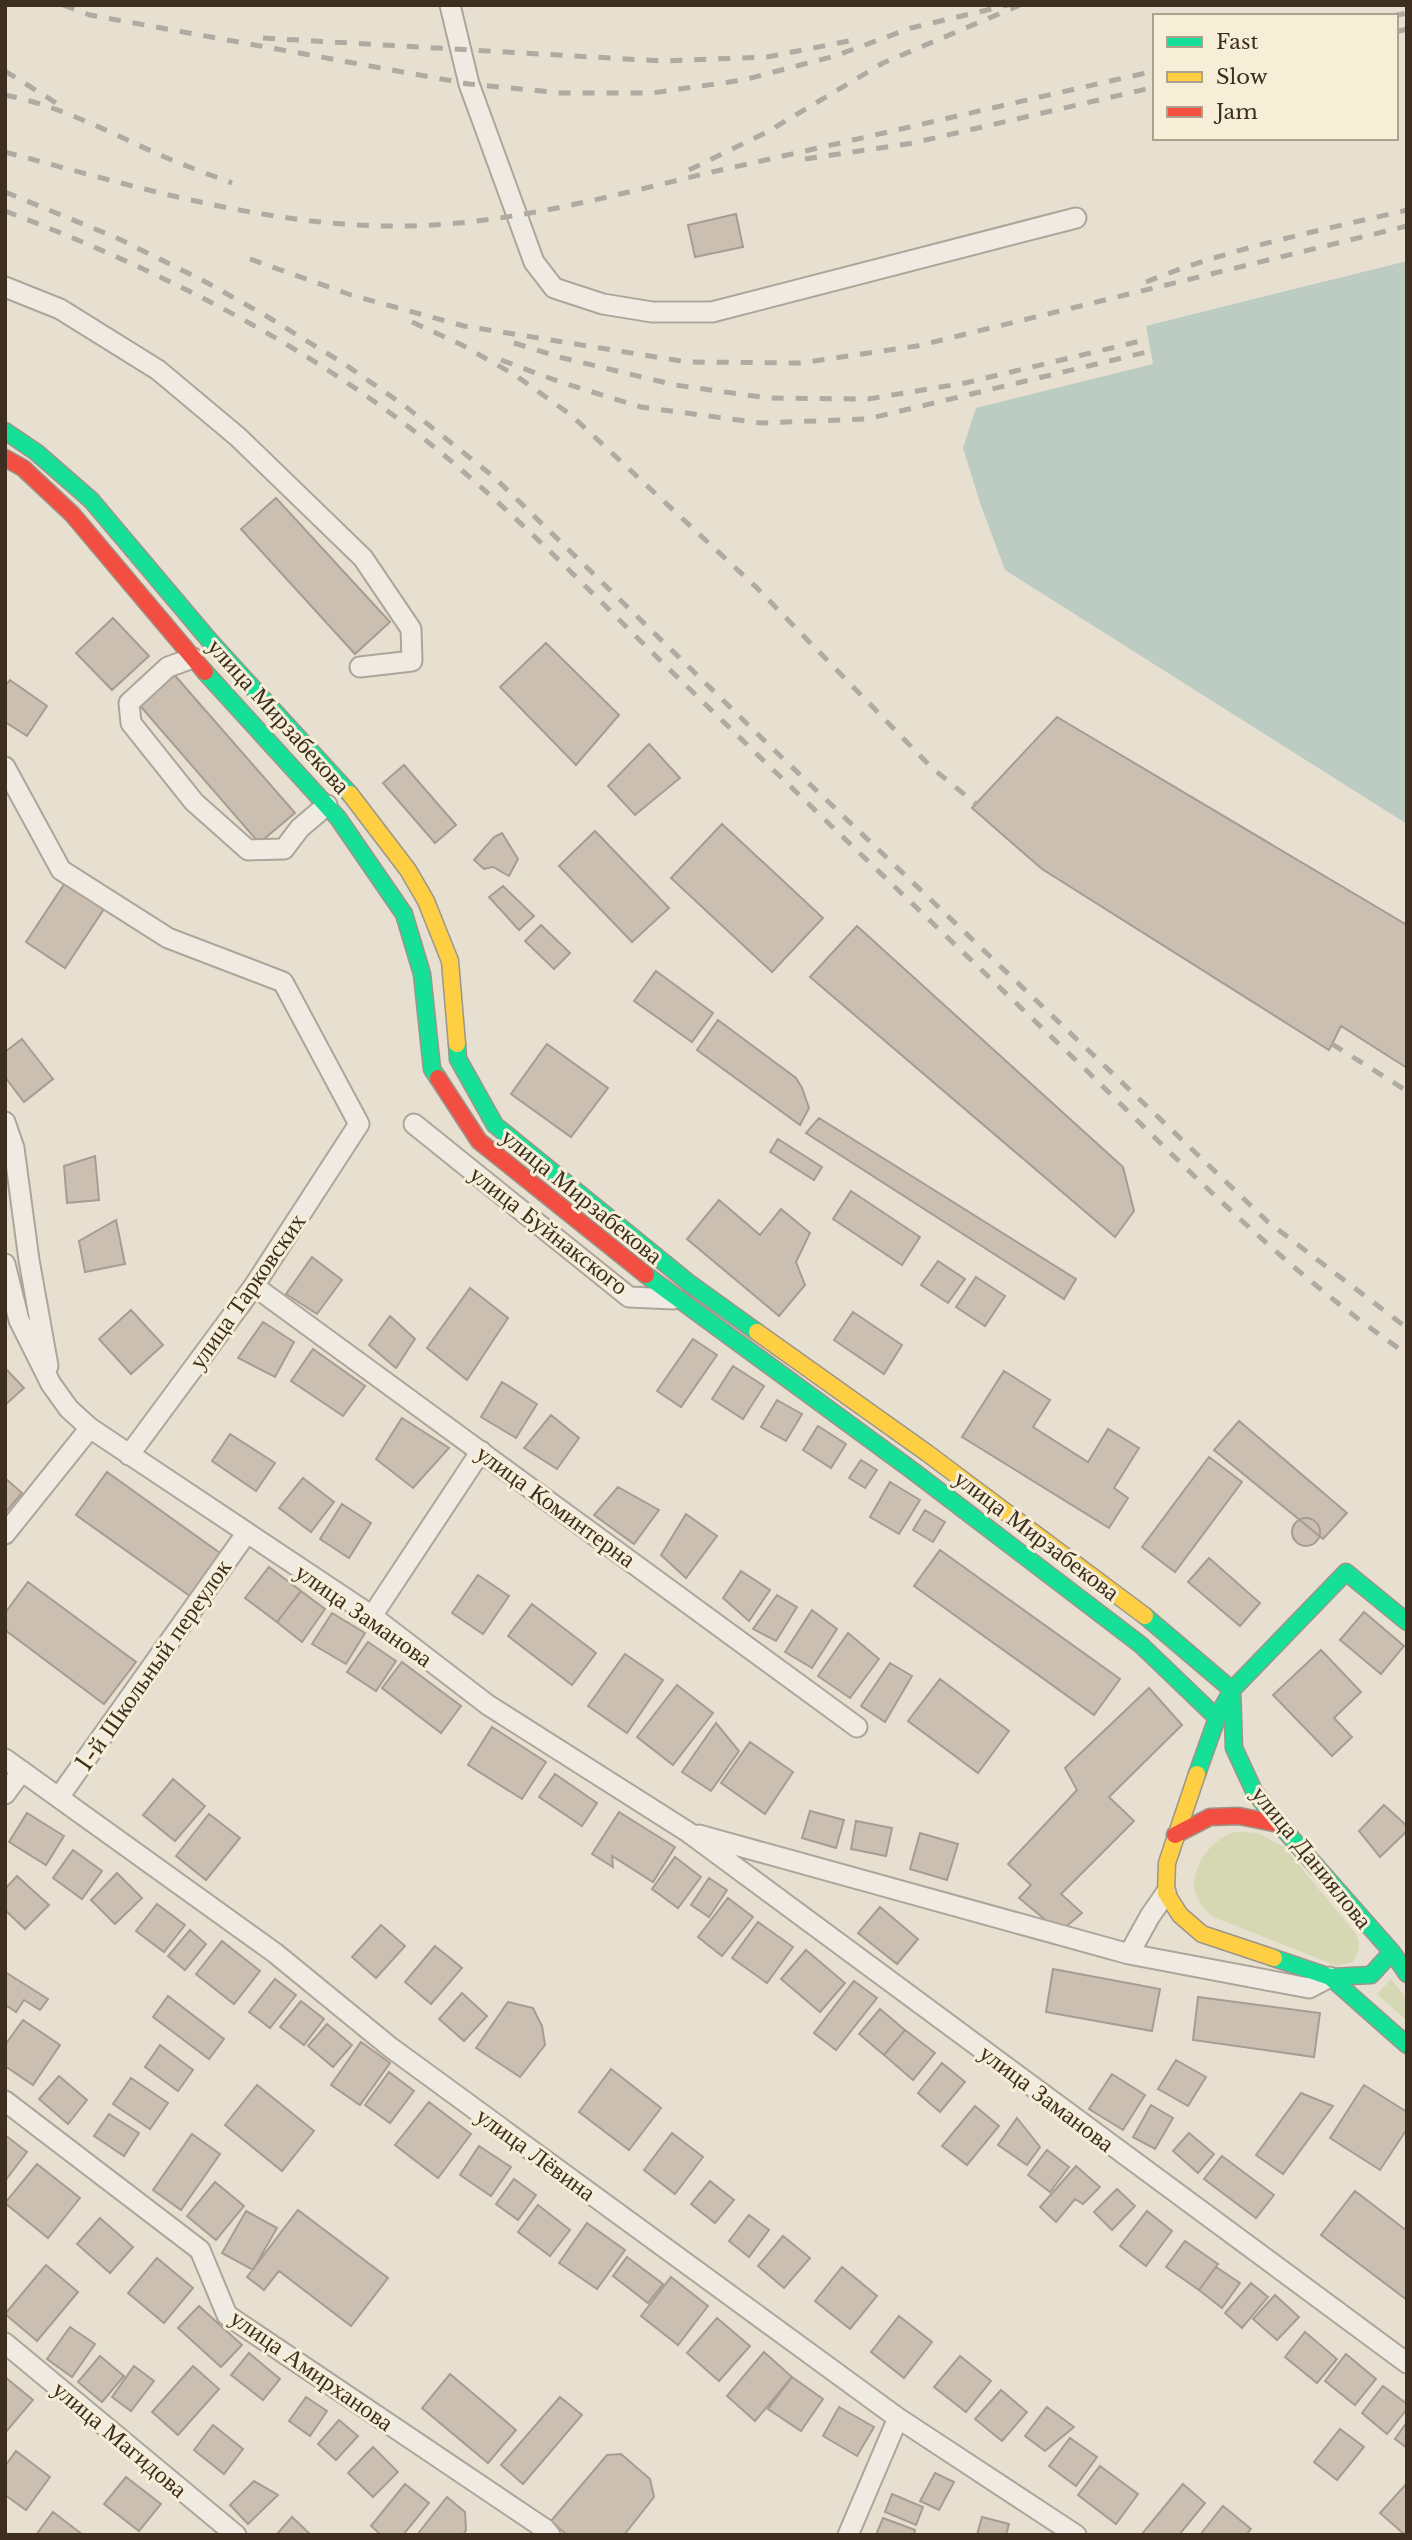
<svg xmlns="http://www.w3.org/2000/svg" width="1412" height="2540" viewBox="0 0 1412 2540" font-family="'Libre Baskerville',serif">
	<rect width="100%" height="100%" fill="#e7e0d1"/>
	<path fill="#d6d7b3" d="M1245 1832 1258 1833 1284 1847 1356 1934C1361 1945 1359 1952 1353 1962L1337 1966 1213 1917C1207 1911 1198 1903 1196 1895 1188 1872 1208 1843 1229 1834 1233 1832 1240 1832 1245 1832Z
		M1391 1979 1407 1999V2021L1377 1994Z"/>
	<path fill="#bcccc2" d="M1407 261V824L1005 570 980 503 963 448 976 408 1153 364 1146 326Z"/>
	<path fill="#cbbfb2" stroke="#a89c90" stroke-width="2" d="M736 214 743 247 695 257 688 225Z
		M276 498 390 622 355 654 241 529Z
		M113 618 149 656 112 690 76 653Z
		M546 643 619 715 576 765 500 687Z
		M171 671 295 813 259 843 136 701Z
		M10 680 47 706 27 736 5 722V686Z
		M1057 717 1407 925V1068L1341 1026 1329 1050 1042 869 972 808Z
		M649 744 680 778 635 815 608 786Z
		M404 765 456 825 435 843 383 783Z
		M722 824 823 918 772 972 671 878Z
		M595 831 669 908 632 942 559 866Z
		M502 833 518 859 509 876 493 867 484 869 474 860 494 837Z
		M65 883 104 909 65 968 26 942Z
		M503 886 534 916 519 930 489 897Z
		M541 925 570 953 554 969 525 941Z
		M857 926 1123 1167 1134 1211 1115 1237 810 977Z
		M656 971 713 1013 692 1042 634 1001Z
		M718 1020 796 1078 802 1088 809 1108 800 1125 697 1050Z
		M22 1039 53 1079 24 1102 5 1077V1052Z
		M547 1044 608 1088 571 1137 511 1094Z
		M819 1118 1076 1279 1064 1299 806 1133Z
		M778 1139 822 1167 814 1180 770 1152Z
		M95 1156 99 1200 67 1203 64 1166Z
		M851 1191 920 1237 902 1265 833 1219Z
		M719 1200 760 1235 781 1209 810 1233 796 1262 805 1285 779 1316 687 1239Z
		M116 1220 125 1264 85 1272 79 1241Z
		M312 1257 342 1280 317 1314 286 1294Z
		M938 1261 965 1279 948 1303 921 1285Z
		M976 1277 1005 1296 985 1326 956 1307Z
		M470 1288 508 1318 467 1380 427 1348Z
		M131 1310 163 1345 131 1374 99 1339Z
		M853 1312 902 1345 884 1374 834 1340Z
		M390 1316 415 1339 396 1368 369 1345Z
		M263 1322 294 1342 275 1377 238 1358Z
		M693 1339 717 1355 681 1407 657 1391Z
		M313 1349 365 1386 343 1416 291 1381Z
		M733 1366 764 1386 743 1419 712 1399Z
		M5 1368 24 1388 5 1405Z
		M1004 1371 1050 1400 1033 1427 1088 1462 1108 1429 1139 1448 1114 1488 1128 1498 1109 1528 962 1437Z
		M502 1382 537 1404 516 1438 481 1417Z
		M777 1400 802 1414 786 1441 761 1427Z
		M551 1415 579 1438 557 1469 524 1448Z
		M402 1418 449 1448 413 1488 376 1459Z
		M1239 1421 1347 1513 1323 1539 1214 1450Z
		M818 1426 846 1444 831 1468 803 1450Z
		M230 1434 275 1463 256 1491 212 1461Z
		M1209 1457 1242 1482 1175 1572 1142 1547Z
		M861 1460 877 1470 865 1488 849 1478Z
		M107 1472 220 1553 190 1596 76 1515Z
		M5 1478 22 1493 5 1513Z
		M303 1478 334 1502 311 1532 279 1508Z
		M890 1482 920 1500 899 1534 870 1517Z
		M618 1487 659 1510 634 1544 594 1515Z
		M342 1504 371 1523 349 1558 320 1539Z
		M925 1510 945 1522 933 1542 913 1530Z
		M686 1514 717 1536 686 1578 661 1555Z
		M1292 1532a14 14 0 1 1 28 0a14 14 0 1 1-28 0Z
		M940 1550 1120 1679 1094 1715 914 1586Z
		M1209 1558 1260 1603 1240 1626 1188 1582Z
		M269 1567 301 1591 277 1622 245 1598Z
		M741 1571 770 1590 749 1621 723 1598Z
		M478 1575 509 1596 483 1634 452 1613Z
		M28 1582 136 1662 104 1704 5 1630V1613Z
		M301 1591 325 1609 302 1642 277 1622Z
		M777 1595 797 1607 776 1641 753 1629Z
		M532 1604 596 1653 572 1685 508 1636Z
		M812 1610 837 1629 812 1668 785 1652Z
		M1364 1612 1404 1646 1381 1674 1340 1640Z
		M332 1613 365 1633 346 1664 312 1644Z
		M848 1633 879 1659 850 1698 818 1676Z
		M368 1642 396 1661 376 1691 347 1672Z
		M1321 1650 1361 1692 1334 1718 1352 1737 1332 1756 1273 1695Z
		M625 1654 663 1680 627 1733 588 1706Z
		M402 1662 461 1706 441 1733 382 1688Z
		M890 1663 912 1676 885 1722 861 1706Z
		M940 1679 1009 1731 978 1773 908 1721Z
		M677 1685 713 1713 673 1765 637 1737Z
		M1149 1688 1182 1725 1109 1797 1134 1821 1061 1894 1082 1913 1060 1932 1019 1898 1031 1885 1008 1864 1077 1790 1065 1768Z
		M716 1723 739 1751 711 1791 682 1772Z
		M492 1727 546 1762 522 1799 468 1765Z
		M750 1742 793 1772 765 1814 721 1783Z
		M555 1774 597 1803 582 1826 539 1797Z
		M173 1779 205 1806 175 1841 143 1815Z
		M1384 1805 1407 1826V1831L1380 1857 1359 1831Z
		M810 1811 844 1820 836 1848 802 1838Z
		M619 1812 675 1847 653 1882 612 1856 613 1867 592 1854Z
		M27 1813 64 1836 46 1865 9 1842Z
		M209 1814 240 1838 206 1880 176 1856Z
		M856 1821 892 1828 886 1856 851 1849Z
		M920 1833 958 1844 947 1880 910 1869Z
		M73 1850 102 1871 82 1899 53 1878Z
		M675 1857 701 1877 678 1908 652 1889Z
		M117 1873 142 1898 115 1924 91 1900Z
		M17 1876 49 1905 25 1929 5 1910V1889Z
		M709 1878 727 1890 709 1917 691 1905Z
		M728 1898 753 1917 722 1956 698 1937Z
		M157 1904 185 1925 164 1952 136 1931Z
		M880 1907 918 1939 897 1964 858 1933Z
		M758 1922 793 1947 767 1983 732 1958Z
		M381 1925 405 1946 376 1978 352 1957Z
		M190 1930 206 1944 185 1970 168 1956Z
		M222 1941 260 1971 234 2004 196 1974Z
		M435 1946 462 1968 431 2004 405 1982Z
		M806 1950 845 1983 820 2012 781 1979Z
		M1053 1969 1160 1989 1152 2031 1046 2012Z
		M5 1972 48 1999 40 2010 24 2000 16 2012 7 2006 5 2008Z
		M275 1979 296 1995 270 2028 249 2012Z
		M854 1981 877 1998 836 2050 814 2033Z
		M462 1993 487 2016 464 2041 439 2019Z
		M168 1996 224 2039 209 2059 153 2017Z
		M1198 1997 1320 2013 1314 2057 1193 2040Z
		M301 2001 324 2019 304 2045 280 2027Z
		M508 2002 533 2008 542 2026 545 2045 520 2077 476 2048Z
		M880 2009 905 2030 884 2055 859 2034Z
		M23 2020 60 2045 33 2085 5 2066V2045Z
		M327 2024 352 2045 333 2067 308 2046Z
		M905 2030 935 2053 913 2080 884 2055Z
		M361 2042 390 2063 360 2105 331 2085Z
		M160 2045 193 2070 178 2091 145 2067Z
		M1176 2060 1206 2077 1188 2106 1158 2089Z
		M942 2063 965 2082 940 2112 918 2093Z
		M611 2069 661 2108 629 2150 579 2112Z
		M389 2072 414 2091 390 2123 365 2105Z
		M1112 2074 1145 2095 1123 2130 1089 2109Z
		M59 2076 87 2100 68 2124 39 2099Z
		M131 2078 168 2103 150 2129 113 2104Z
		M257 2085 314 2131 282 2171 225 2125Z
		M1364 2085 1407 2112V2129L1380 2170 1330 2138Z
		M1301 2093 1333 2106 1283 2174 1256 2155Z
		M429 2102 471 2134 438 2178 395 2145Z
		M1151 2105 1173 2118 1155 2149 1133 2137Z
		M975 2106 999 2126 967 2165 942 2146Z
		M109 2114 139 2133 124 2156 94 2136Z
		M1017 2118 1040 2147 1027 2165 998 2145Z
		M672 2133 703 2157 675 2194 644 2170Z
		M1189 2133 1214 2154 1198 2173 1173 2151Z
		M192 2134 220 2154 181 2210 153 2190Z
		M5 2135 27 2152 5 2181Z
		M479 2146 511 2167 491 2196 460 2175Z
		M1047 2150 1069 2167 1050 2192 1028 2175Z
		M1222 2156 1274 2195 1256 2218 1204 2179Z
		M37 2164 80 2198 48 2238 5 2203Z
		M1076 2166 1100 2187 1083 2204 1075 2199 1056 2222 1040 2207Z
		M514 2179 536 2195 518 2220 496 2204Z
		M710 2181 734 2200 715 2223 691 2204Z
		M215 2182 244 2206 216 2240 187 2216Z
		M1117 2189 1135 2206 1112 2230 1094 2212Z
		M1355 2191 1407 2231V2300L1321 2235Z
		M538 2205 570 2230 550 2256 518 2232Z
		M298 2210 388 2278 351 2326 279 2271 264 2290 247 2277Z
		M246 2211 277 2228 253 2270 222 2253Z
		M1147 2211 1172 2231 1146 2266 1120 2246Z
		M749 2215 769 2230 749 2257 729 2241Z
		M100 2218 133 2247 110 2273 77 2244Z
		M587 2223 625 2250 597 2289 559 2263Z
		M783 2236 810 2258 784 2288 758 2266Z
		M1185 2241 1218 2264 1199 2290 1166 2267Z
		M627 2257 663 2284 648 2303 613 2276Z
		M157 2258 193 2288 164 2323 128 2293Z
		M46 2265 78 2292 37 2341 5 2314Z
		M842 2267 877 2296 850 2329 815 2301Z
		M1216 2267 1240 2283 1222 2308 1199 2290Z
		M671 2277 708 2306 678 2345 641 2316Z
		M1251 2283 1268 2297 1242 2328 1225 2313Z
		M1275 2295 1299 2317 1277 2340 1253 2319Z
		M199 2306 242 2345 221 2367 178 2328Z
		M899 2316 932 2342 904 2378 871 2352Z
		M717 2318 750 2346 719 2381 687 2353Z
		M70 2327 95 2344 72 2377 47 2359Z
		M1305 2332 1337 2359 1317 2383 1285 2357Z
		M764 2352 792 2377 755 2421 727 2396Z
		M249 2353 280 2379 263 2400 231 2375Z
		M1346 2354 1376 2379 1355 2405 1325 2381Z
		M100 2356 124 2376 102 2402 78 2382Z
		M960 2356 991 2381 966 2412 934 2387Z
		M134 2366 154 2381 131 2411 112 2397Z
		M193 2366 219 2389 178 2435 152 2412Z
		M450 2374 516 2430 488 2463 422 2408Z
		M5 2377 33 2400 5 2433Z
		M792 2377 823 2399 801 2431 768 2409Z
		M1383 2386 1407 2404V2409L1387 2434 1362 2413Z
		M1001 2390 1027 2412 1002 2441 975 2419Z
		M306 2397 327 2411 310 2436 289 2421Z
		M560 2397 582 2415 523 2484 501 2465Z
		M839 2407 874 2427 857 2456 823 2436Z
		M1047 2407 1074 2427 1045 2451 1025 2436Z
		M339 2420 358 2436 336 2460 318 2444Z
		M1407 2422V2448L1395 2439Z
		M213 2425 243 2449 224 2474 194 2450Z
		M1340 2429 1364 2447 1337 2480 1314 2462Z
		M1070 2438 1097 2457 1076 2486 1049 2466Z
		M373 2447 398 2472 373 2497 348 2473Z
		M16 2451 50 2477 26 2510 5 2495V2466Z
		M621 2454 650 2479 654 2497 624 2535H567L551 2521 607 2455Z
		M1100 2466 1138 2494 1116 2524 1078 2495Z
		M935 2473 954 2482 939 2510 920 2501Z
		M126 2477 161 2504 139 2531 104 2504Z
		M254 2481 278 2495 248 2524 230 2505Z
		M1407 2483V2535H1405L1380 2513Z
		M405 2484 429 2503 403 2535H381L371 2526Z
		M1183 2484 1205 2503 1179 2535H1141Z
		M892 2494 923 2507 916 2525 885 2512Z
		M447 2497 465 2512 466 2530 463 2535H417Z
		M1223 2506 1251 2529 1246 2535H1200Z
		M53 2512 83 2535H36Z
		M292 2517 311 2535H276Z
		M982 2517 1009 2524 1006 2535H977Z
		M883 2518 915 2530 914 2535H876Z"/>
	<g fill="none" stroke-linecap="round" stroke-linejoin="round">
		<g stroke="#ada599" stroke-width="23">
			<path id="street" d="M450 5 469 84 534 262 554 288 603 304 652 312H712L1076 218
				M5 287 60 309 158 370 238 437 363 558 411 629 412 661 360 667
				M193 658 168 667 129 703 131 723 194 802 248 850 284 849 300 828 327 805
				M5 767 61 870 168 938 283 982 359 1124 254 1286 129 1455
				M5 1122 14 1148 29 1260 48 1366
				M414 1124 629 1297 674 1299
				M5 1264 19 1320 51 1384 69 1409 90 1428 372 1616 488 1705 688 1832 1407 2363
				M254 1286 857 1727
				M5 1534 90 1428
				M372 1616 481 1451
				M5 1759 275 1953 390 2047 898 2418 1076 2535
				M5 1794 22 1771
				M59 1797 246 1534
				M699 1835 1129 1954 1309 1988 1330 1977
				M1129 1954 1150 1916 1166 1893
				M5 2101 200 2250 227 2315 545 2529 550 2535
				M5 2343 236 2535
				M848 2535 898 2418"/>
		</g>
		<g stroke="#9c958a" stroke-width="19">
			<path id="fast" d="M5 431 36 452 91 500 210 641 350 794
				M205 672 338 818 404 914 422 974 432 1069 438 1078
				M457 1044 458 1059 495 1125 689 1283 757 1332
				M646 1275 913 1471 1141 1645 1217 1718 1197 1774
				M1346 1572 1407 1622
				M1145 1616 1232 1690 1234 1748 1254 1791 1279 1824 1392 1952 1407 1974
				M1222 1708 1232 1690 1346 1572
				M1274 1958 1330 1977 1407 2045
				M1330 1977 1371 1975 1392 1952"/>
		</g>
		<g stroke="#9c958a" stroke-width="19">
			<path id="slow" d="M350 794 408 870 426 901 450 961 457 1044
				M757 1332 927 1453 1145 1616
				M1197 1774 1167 1863 1166 1893 1180 1915 1202 1934 1274 1958"/>
		</g>
		<g stroke="#9c958a" stroke-width="19">
			<path id="jam" d="M5 458 23 468 72 514 205 672
				M438 1078 479 1141 646 1275
				M1175 1835 1210 1817 1239 1816 1279 1824"/>
		</g>
		<use href="#street" stroke="#efebe3" stroke-width="19"/>
		<use href="#fast" stroke="#16e098" stroke-width="16"/>
		<use href="#slow" stroke="#ffcf43" stroke-width="16"/>
		<use href="#jam" stroke="#f24e42" stroke-width="16"/>
		<path stroke="#afaaa2" stroke-width="5" stroke-dasharray="12 12" stroke-linecap="butt" d="M63 5 90 15 469 84 562 93H652L743 80 835 56 911 28 1008 5
			M1393 16 1407 13
			M1396 32 1407 29
			M263 38 662 61 767 57 859 39
			M5 71 61 106
			M5 95C62 106 114 135 167 158 188 167 211 175 232 183
			M5 152C129 185 257 224 387 226 497 228 606 197 712 172 860 139 1007 104 1155 71
			M805 159 913 143 1155 87
			M689 170 767 132 883 63 1020 5
			M5 192 117 238 202 280 268 317 346 365 405 406 494 477 772 748 1268 1222 1407 1328
			M5 211C142 263 275 328 393 415 493 489 580 582 669 669 807 803 946 936 1085 1069 1187 1169 1288 1273 1407 1354
			M250 259 351 295 464 326 687 362 800 363 917 346 1407 226
			M1146 282C1229 248 1319 231 1407 210
			M412 322 462 345 515 375 571 415 756 587 931 767 976 804
			M514 343 563 358 675 385 768 398 868 399 965 383 1149 339
			M501 360 560 382 641 407 761 423 867 419 1151 351
			M1332 1044 1407 1091"/>
	</g>
	<g text-anchor="middle" dominant-baseline="central" stroke-width="6" stroke-linejoin="round" paint-order="stroke">
		<g font-size="24" fill="#3d2e20" stroke="#f7eed8">
			<text transform="translate(279 716) rotate(48)">улица Мирзабекова</text>
			<text transform="translate(582 1196) rotate(39)">улица Мирзабекова</text>
			<text transform="translate(549 1230) rotate(38)">улица Буйнакского</text>
			<text transform="translate(247 1291) rotate(-55)">улица Тарковских</text>
			<text transform="translate(556 1506) rotate(36)">улица Коминтерна</text>
			<text transform="translate(1037 1535) rotate(37)">улица Мирзабекова</text>
			<text transform="translate(364 1615) rotate(35)">улица Заманова</text>
			<text transform="translate(153 1665) rotate(-55)">1-й Школьный переулок</text>
			<text transform="translate(1312 1857) rotate(51)">улица Даниялова</text>
			<text transform="translate(1047 2098) rotate(37)">улица Заманова</text>
			<text transform="translate(536 2154) rotate(36)">улица Лёвина</text>
			<text transform="translate(312 2370) rotate(35)">улица Амирханова</text>
			<text transform="translate(120 2439) rotate(40)">улица Магидова</text>
		</g>
	</g>
	<rect width="1412" height="2540" fill="none" stroke="#3d2e20" stroke-width="14"/>
	<rect x="1153" y="14" width="245" height="126" fill="#f7eed8" stroke="#ada18e" stroke-width="2"/>
	<rect x="1167" y="37" width="35" height="10" fill="#16e098" stroke="#ada18e" stroke-width="2"/>
	<text x="1216" y="49" font-size="21" fill="#3d2e20">Fast</text>
	<rect x="1167" y="72" width="35" height="10" fill="#ffcf43" stroke="#ada18e" stroke-width="2"/>
	<text x="1216" y="84" font-size="21" fill="#3d2e20">Slow</text>
	<rect x="1167" y="107" width="35" height="10" fill="#f24e42" stroke="#ada18e" stroke-width="2"/>
	<text x="1216" y="119" font-size="21" fill="#3d2e20">Jam</text>
</svg>
